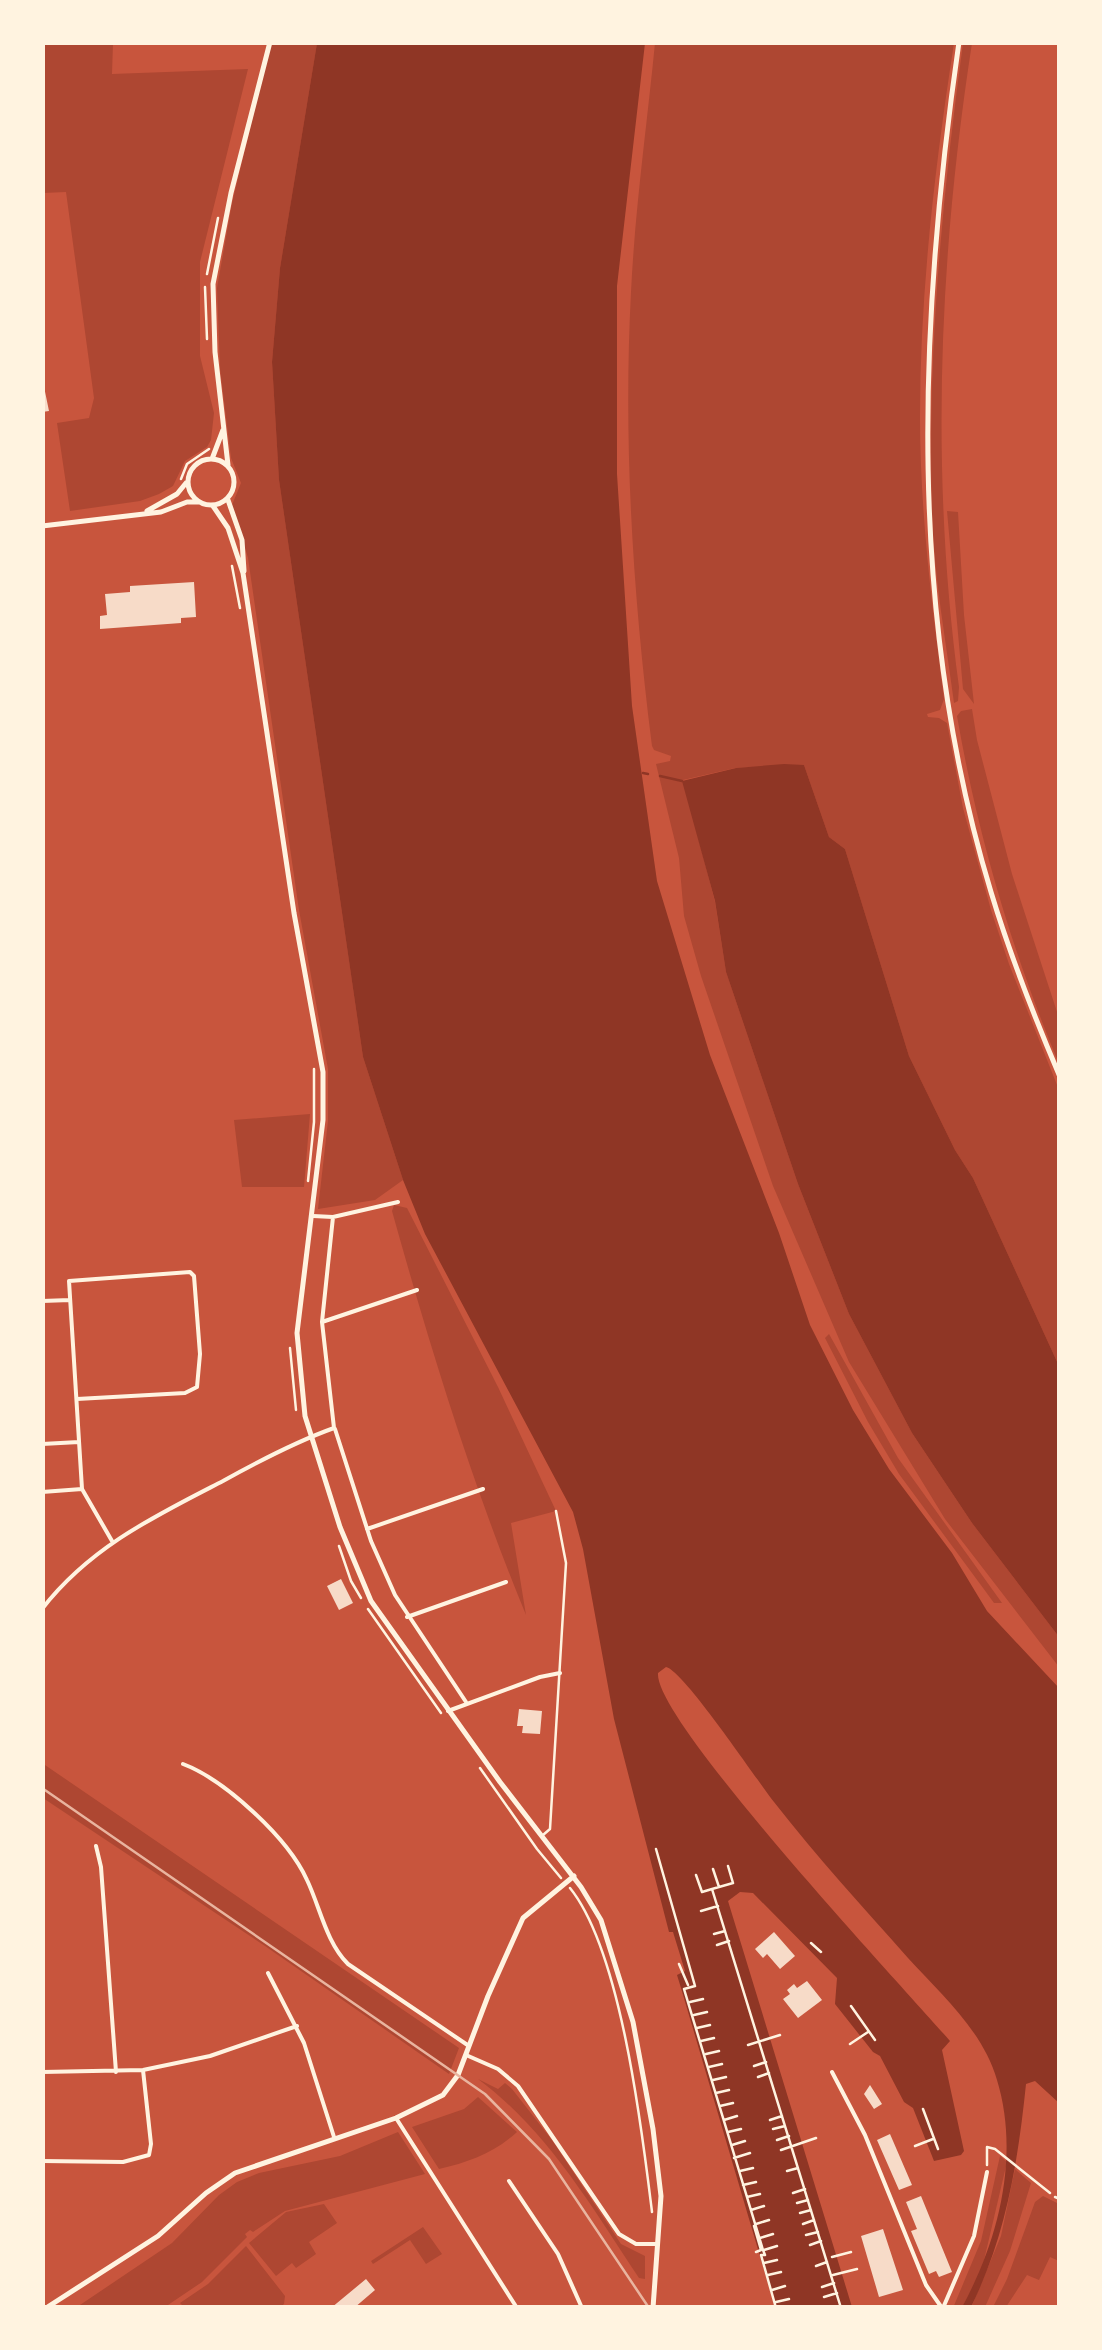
<svg xmlns="http://www.w3.org/2000/svg" width="1102" height="2350" viewBox="0 0 1102 2350" font-family="'IBM Plex Sans',sans-serif">
	<rect width="100%" height="100%" fill="#c8553d"/>
	<path fill="#ae4732" d="M43 42 113 43 112 74 248 69 200 262V356L214 413 211 440 207 447 185 461 173 486 159 494 140 501 70 511 57 423 89 418 94 398 66 192 43 193Z
		M271 43H317L280 268 272 362 279 480 363 1057 403 1180 375 1200 318 1209 328 1121V1069L299 910 248 558 232 505 241 483 231 458 220 369 217 288 232 203Z
		M655 43H954C935 166 920 292 920 417 920 512 932 606 944 699L940 710 927 714 928 717 939 718 947 723 963 808 991 910 1009 964 1059 1090V1366L973 1178 955 1150 909 1056 845 849 829 837 804 765 735 768 683 780 715 902 726 972 798 1184 849 1314 912 1433 972 1523 1059 1637V1667L945 1519 849 1362 773 1186 701 976 684 916 679 858 656 764 670 761 671 756 654 750 652 746C633 596 623 443 631 292 635 209 647 125 655 43Z
		M963 43H972C939 256 930 473 959 687L958 701 954 703C946 641 934 577 932 514 927 356 942 199 963 43Z
		M947 511 958 512 964 615 974 704 963 689Z
		M972 709 977 740 1012 874 1059 1018V1064C1012 951 978 837 957 716L961 711Z
		M310 1114 304 1187H242L234 1120Z
		M394 1205 407 1208 498 1387 556 1511 511 1523 526 1615C472 1484 430 1347 392 1211Z
		M829 1334 898 1458 1002 1603H994L986 1592 899 1474 868 1422 825 1338Z
		M42 1763 459 2048 449 2074 265 1946 43 1798Z
		M478 2079 498 2089 505 2083 512 2089 552 2140 621 2244 645 2256V2279L639 2278C591 2206 548 2131 478 2079Z
		M478 2097 517 2132C494 2153 469 2162 439 2169L412 2127 464 2109Z
		M398 2132 425 2174 285 2211 253 2232 250 2230 245 2234 247 2237 202 2282 165 2307H77L172 2243 219 2195 237 2182 259 2173 340 2156Z
		M1000 2156 1007 2162 981 2273 962 2307 953 2308 981 2241Z
		M1015 2169 1031 2183 1010 2251 985 2307 971 2308 1001 2236Z
		M1043 2196 1059 2204V2261L1050 2257 1039 2280 1027 2275 1006 2307H993L1007 2279 1035 2202Z
		M324 2204 337 2223 309 2242 316 2254 296 2268 292 2263 276 2276 249 2243 286 2212Z
		M423 2227 442 2254 426 2264 410 2240 373 2264 371 2261Z
		M246 2246 285 2296 284 2304 279 2308 184 2307 180 2303 208 2284Z"/>
	<path fill="#8f3625" d="M317 43H645L617 286V474L632 706 657 881 710 1055 779 1233 810 1325 853 1410 889 1469 952 1553 987 1611 1059 1688V2103L1035 2081 1026 2084C1018 2162 1006 2236 971 2307H962C999 2240 1020 2155 997 2080 983 2031 941 1994 908 1958 863 1907 816 1856 774 1802 756 1779 684 1671 666 1667L658 1673C654 1721 905 1989 950 2041L942 2050 964 2151 961 2155 934 2161 913 2108 904 2102 880 2056 873 2052 835 2004 837 1978 753 1893 740 1892 728 1901 852 2307H775L681 1988 677 1975 685 1971 673 1932H669L614 1719 583 1549 573 1512 425 1234 403 1180 363 1057 279 480 272 362 280 268Z
		M784 764 804 765 829 837 845 849 909 1056 955 1150 973 1178 1059 1366V1637L972 1523 912 1433 849 1314 798 1184 726 972 715 901 682 781 736 768Z"/>
	<g fill="none" stroke-linecap="round" stroke-linejoin="round">
		<path stroke="#8f3625" stroke-width="2.5" d="M643 773 648 774
			M660 776 682 781"/>
	</g>
	<path fill="#f7dbc8" d="M42 377 49 411 42 412Z
		M194 582 196 617 181 618V623L100 629V616L107 615 105 594 130 592V586Z
		M341 1579 353 1603 339 1610 327 1586Z
		M519 1709 542 1711 540 1734 522 1733 523 1726H517Z
		M774 1932 795 1956 780 1969 767 1954 763 1958 755 1949Z
		M807 1981 822 2000 798 2018 783 1999 790 1994 787 1990 794 1984 797 1988Z
		M870 2085 882 2104 874 2109 864 2094Z
		M890 2134 912 2185 899 2190 877 2140Z
		M921 2196 952 2272 939 2277 936 2271 929 2274 911 2231 917 2229 906 2202Z
		M883 2229 903 2290 879 2297 861 2236Z
		M366 2279 375 2290 354 2308H331Z"/>
	<g fill="none" stroke-linecap="round" stroke-linejoin="round">
		<path stroke="#fff3e0" stroke-width="2.5" d="M207 274 218 218
			M205 287 207 339
			M181 479 187 464 209 449
			M232 566 240 608
			M308 1181 314 1122V1069
			M290 1348 296 1410
			M339 1546 351 1581 361 1598
			M368 1609 441 1713
			M480 1768 537 1849 561 1878
			M656 1849 695 1986 684 1989 763 2250 765 2255H761L776 2308
			M728 1866 733 1883 712 1889 841 2308
			M713 1869 719 1887
			M696 1875 702 1892 712 1889
			M570 1888C621 1951 642 2130 652 2212
			M701 1911 718 1906
			M714 1934 725 1931
			M811 1943 821 1952
			M717 1945 729 1941
			M679 1964 688 1985
			M690 2002 703 1999
			M851 2006 875 2040
			M694 2015 707 2012
			M697 2028 710 2025
			M701 2041 714 2038
			M850 2044 868 2032
			M748 2045 780 2035
			M706 2054 719 2051
			M754 2066 766 2062
			M709 2067 722 2064
			M758 2077 769 2073
			M713 2080 726 2077
			M716 2093 729 2090
			M720 2106 733 2103
			M923 2109 938 2149
			M724 2120 737 2116
			M770 2120 782 2116
			M773 2129 785 2126
			M728 2132 741 2129
			M777 2140 789 2136
			M732 2145 745 2141
			M915 2146 933 2139
			M781 2150 816 2138
			M734 2158 750 2153
			M987 2165V2147L995 2149 1050 2193
			M740 2171 753 2168
			M787 2171 798 2168
			M743 2185 756 2182
			M793 2193 805 2189
			M747 2197 760 2194
			M797 2203 808 2200
			M751 2210 764 2206
			M800 2213 811 2210
			M756 2224 769 2220
			M803 2224 814 2220
			M754 2226 761 2250 756 2252
			M806 2235 818 2232
			M760 2238 773 2234
			M810 2245 821 2241
			M764 2250 777 2246
			M832 2257 851 2252
			M764 2263 777 2260
			M816 2266 827 2262
			M768 2275 781 2272
			M833 2275 857 2269
			M822 2287 834 2283
			M772 2290 785 2286
			M824 2297 837 2293
			M776 2302 789 2299"/>
		<path stroke="#fff3e0" stroke-width="2.5" d="M1055 2197 1060 2199"/>
		<path stroke="#fff3e0" stroke-width="2.5" d="M543 1835 550 1829 566 1563 556 1511"/>
		<path stroke="#fff3e0" stroke-width="4" d="M313 1216 333 1217
			M42 1301 70 1300
			M322 1322 417 1290
			M77 1399 185 1393 197 1387 200 1354 194 1276 190 1272 69 1281 82 1489 112 1541
			M335 1429 371 1541 395 1595 466 1702
			M42 1444 79 1442
			M42 1492 82 1489
			M367 1529 483 1489
			M42 1609C90 1547 155 1516 223 1481 259 1461 295 1442 334 1428L322 1322 333 1217 398 1202
			M407 1617 506 1582
			M448 1711 540 1677 560 1673
			M183 1764C225 1780 288 1838 307 1880 320 1907 326 1942 348 1964L469 2046
			M96 1846 101 1867 116 2072
			M268 1973 304 2043 334 2137
			M466 2055 498 2069 518 2086 619 2234 636 2244H656
			M42 2072 143 2070 210 2056 297 2026
			M832 2072 865 2135 926 2285 942 2308
			M396 2118 517 2308
			M42 2161 123 2162 149 2155 151 2144 143 2070
			M509 2181 558 2254 582 2308
			M943 2308 974 2236 987 2172"/>
		<path stroke="#fff3e0" stroke-width="5" d="M959 42C918 325 907 616 991 892 1010 955 1034 1016 1060 1077
			M188 482a23 23 0 1 1 46 0a23 23 0 1 1-46 0Z
			M212 459 223 430
			M228 465 215 352 213 284 231 193 270 42
			M228 500 242 540 244 571
			M213 506 228 528 243 573 294 913 323 1072V1120L297 1333 305 1416 340 1527 371 1601 500 1782 581 1887 601 1920 633 2022 653 2129 661 2196 653 2308
			M147 511 177 494 186 483
			M42 526 161 512 187 502H199
			M46 2308 158 2236 206 2193 235 2173 396 2118 443 2095 458 2075 488 1996 523 1918 574 1876"/>
		<path stroke="#e9b49f" stroke-width="2.5" d="M42 1788 485 2094 549 2159 649 2308"/>
	</g>
	<rect width="1102" height="2350" fill="none" stroke="#fff3e0" stroke-width="90"/>
</svg>
